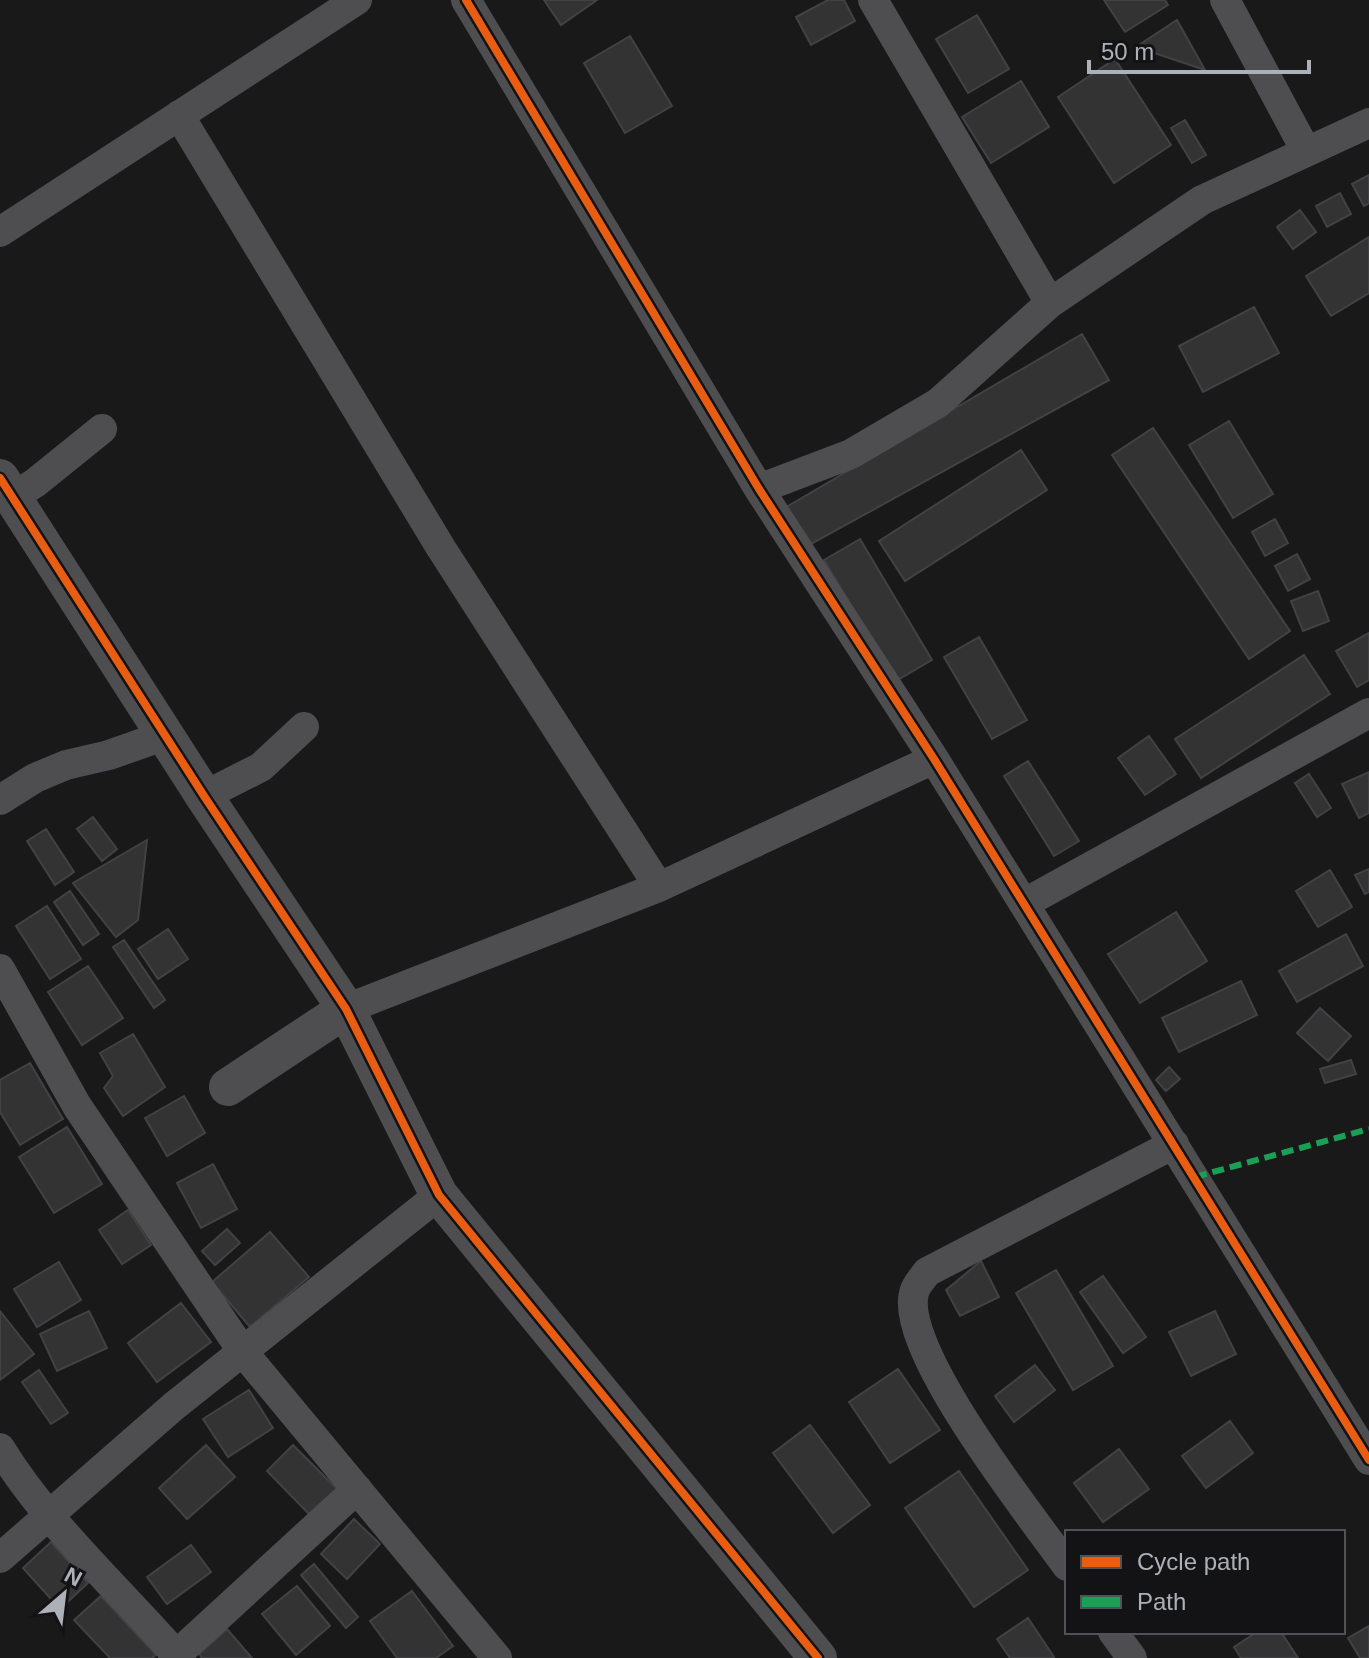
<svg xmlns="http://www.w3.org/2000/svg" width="1369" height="1658" viewBox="0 0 1369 1658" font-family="Helvetica,sans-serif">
	<rect width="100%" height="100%" fill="#191919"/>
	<path fill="#333334" stroke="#424245" stroke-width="2" d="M544 0H597L561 25Z
		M828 0H844L855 21 811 45 796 17Z
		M1104 0H1165L1168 5 1125 32Z
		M977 15 1009 69 968 93 936 39Z
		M1177 20 1205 70 1136 47Z
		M630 36 672 106 625 133 584 63Z
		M1115 59 1171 145 1114 183 1058 97Z
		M1021 81 1049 127 991 163 962 117Z
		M1185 120 1206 155 1192 163 1171 128Z
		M1369 175V203L1364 206 1352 184Z
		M1340 193 1351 214 1327 227 1316 206Z
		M1300 210 1316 232 1293 249 1277 227Z
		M1369 237V293L1331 316 1306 276Z
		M1254 307 1279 353 1203 392 1179 346Z
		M1082 334 1109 380 811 544 783 509Z
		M1229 421 1273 494 1233 518 1189 445Z
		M1153 428 1290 631 1249 659 1112 455Z
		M1021 450 1047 490 905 581 879 541Z
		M1275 519 1288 543 1265 556 1252 532Z
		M860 539 932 660 896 681 824 560Z
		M1297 554 1310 579 1288 591 1275 566Z
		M1318 591 1329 621 1303 631 1291 601Z
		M1369 633V680L1357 687 1336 651Z
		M979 637 1027 720 992 739 944 657Z
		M1304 655 1330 694 1201 778 1175 739Z
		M1149 736 1176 774 1145 795 1118 758Z
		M1028 761 1079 841 1054 856 1004 776Z
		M1369 772V813L1359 818 1342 784Z
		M1309 774 1331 808 1317 817 1295 783Z
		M93 817 117 849 102 861 77 829Z
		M46 829 74 872 55 885 27 841Z
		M147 840 138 920 116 937 73 883Z
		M1369 869V892L1365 894 1355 875Z
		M1330 870 1352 907 1318 927 1296 891Z
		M70 891 99 934 83 945 54 902Z
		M47 906 81 959 50 979 16 926Z
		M1176 912 1207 961 1140 1003 1108 954Z
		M168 929 188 959 158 979 138 949Z
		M1346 934 1363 966 1297 1002 1279 971Z
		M124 940 165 1000 154 1008 113 947Z
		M88 966 123 1018 82 1045 48 992Z
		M1241 981 1257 1015 1179 1052 1162 1018Z
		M1320 1008 1351 1036 1328 1061 1297 1033Z
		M133 1034 165 1087 123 1116 104 1088 113 1076 100 1053Z
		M1351 1060 1356 1074 1325 1083 1320 1069Z
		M30 1063 63 1119 20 1145 0 1112V1080Z
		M1169 1067 1180 1079 1166 1091 1156 1080Z
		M184 1096 205 1133 167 1156 145 1118Z
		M67 1127 102 1184 54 1213 19 1157Z
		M213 1164 237 1209 201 1228 177 1183Z
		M128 1210 151 1245 122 1264 99 1230Z
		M227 1229 240 1243 215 1265 202 1251Z
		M270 1232 309 1277 250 1327 212 1282Z
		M981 1261 999 1297 960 1316 946 1290Z
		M59 1262 81 1300 37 1327 14 1289Z
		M1056 1270 1113 1366 1073 1390 1016 1293Z
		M1103 1276 1146 1337 1123 1353 1080 1292Z
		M181 1303 211 1342 157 1382 128 1343Z
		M0 1311 34 1354 0 1380Z
		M89 1311 107 1348 57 1371 40 1334Z
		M1215 1311 1236 1354 1191 1376 1169 1332Z
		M1035 1365 1055 1390 1014 1422 995 1396Z
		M898 1369 940 1430 890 1463 849 1402Z
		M39 1370 68 1413 51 1424 22 1382Z
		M249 1390 273 1428 228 1457 203 1419Z
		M1230 1421 1253 1453 1206 1488 1182 1456Z
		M810 1425 870 1505 833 1533 773 1453Z
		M206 1445 235 1477 187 1519 159 1488Z
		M293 1445 339 1491 312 1517 267 1471Z
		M1119 1449 1149 1489 1103 1522 1074 1483Z
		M959 1471 1028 1570 974 1607 905 1508Z
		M354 1519 380 1544 347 1579 321 1554Z
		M51 1542 88 1583 60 1609 23 1568Z
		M191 1545 211 1572 167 1604 147 1577Z
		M314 1564 358 1617 346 1628 301 1575Z
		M297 1586 330 1626 296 1655 262 1614Z
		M412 1591 453 1646 436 1658H397L370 1621Z
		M101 1596 156 1655 152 1658H110L74 1620Z
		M1028 1618 1054 1657 1053 1658H1010L997 1639Z
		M1369 1626V1658H1360L1348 1638Z
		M227 1629 252 1658H202L199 1654Z
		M1257 1632H1281L1298 1658H1241L1234 1647Z"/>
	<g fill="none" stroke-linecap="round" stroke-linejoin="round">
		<path stroke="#4e4e51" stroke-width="30" d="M466 0 759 489 934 759 1369 1460
			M873 0 1050 303
			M1225 0 1306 151
			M179 115 441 548 659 887
			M0 232 357 0
			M759 489 851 454 938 403 1050 303 1202 200 1369 123
			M11 498 35 483 102 429
			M204 796 261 767 304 727
			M0 800 35 778 66 765 109 755 166 735
			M1025 903 1369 713
			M0 969 77 1106 243 1352 497 1658
			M346 1009 659 887 934 759
			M0 1448C47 1525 120 1590 179 1658
			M0 1558 174 1406 439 1195
			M1067 1566C1032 1517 899 1350 914 1293 915 1286 923 1278 927 1272L1174 1144
			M1113 1632 1132 1658
			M173 1658 357 1489"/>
		<path stroke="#4e4e51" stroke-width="38" d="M0 478 204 796 346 1009 439 1195 818 1658
			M228 1087 346 1009"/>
		<path stroke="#1a9f57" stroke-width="6" stroke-dasharray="12 6" stroke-linecap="butt" d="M1195 1177 1369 1129"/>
		<g stroke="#131315" stroke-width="13">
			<path id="cycleway" d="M466 0 759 489 934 759 1369 1460
				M0 478 204 796 346 1009 439 1195 818 1658"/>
		</g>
		<use href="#cycleway" stroke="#e95d12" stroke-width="8"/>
	</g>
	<rect x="1065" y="1530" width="280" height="104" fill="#131315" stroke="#505256" stroke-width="2"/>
	<rect x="1081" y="1556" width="40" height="12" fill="#e95d12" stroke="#505256" stroke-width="2"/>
	<text x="1137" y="1570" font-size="24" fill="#acb0b8">Cycle path</text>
	<rect x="1081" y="1596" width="40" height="12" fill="#1a9f57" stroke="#505256" stroke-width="2"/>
	<text x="1137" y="1610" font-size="24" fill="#acb0b8">Path</text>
	<g transform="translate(64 1594) rotate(28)" stroke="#131315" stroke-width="6" paint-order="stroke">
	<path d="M0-6L14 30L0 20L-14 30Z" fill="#acb0b8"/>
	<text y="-12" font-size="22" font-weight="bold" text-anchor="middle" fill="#acb0b8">N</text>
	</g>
	<path d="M1089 60v12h220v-12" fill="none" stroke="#acb0b8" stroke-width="4"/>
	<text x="1101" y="60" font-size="24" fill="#acb0b8" stroke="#131315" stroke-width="6" paint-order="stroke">50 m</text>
</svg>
